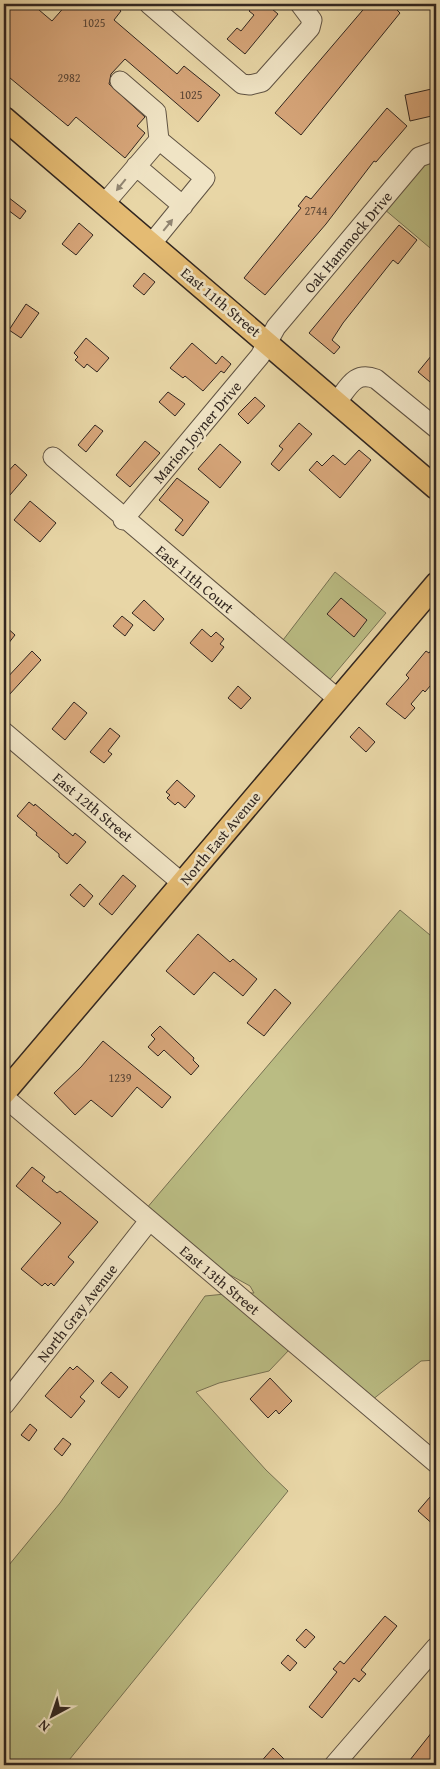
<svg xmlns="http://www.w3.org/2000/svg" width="440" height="1769" viewBox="0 0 440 1769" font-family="'Gentium Book Plus',serif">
	<rect width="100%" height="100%" fill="#e8d6a6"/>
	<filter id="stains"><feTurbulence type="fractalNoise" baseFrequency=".004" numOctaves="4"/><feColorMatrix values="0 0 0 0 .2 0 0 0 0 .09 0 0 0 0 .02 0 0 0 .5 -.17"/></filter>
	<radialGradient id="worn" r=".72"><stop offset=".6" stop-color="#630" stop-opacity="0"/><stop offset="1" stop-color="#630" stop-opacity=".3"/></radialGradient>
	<path fill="#babc83" stroke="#767152" d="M436 158V253L384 209 422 163Z
		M335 572 386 613 327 683 280 644Z
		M400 910 436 940V1360L421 1361 372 1400 246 1293H254L250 1286 212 1265 146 1209Z
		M225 1294 290 1349 269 1371 219 1383 196 1392 266 1470 288 1491 65 1765H4V1571L60 1503 205 1296Z"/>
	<path fill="#d6a579" stroke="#312620" d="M4 4H32L52 21 67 4H113L121 11 114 20 177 74 184 66 220 95 198 122 125 59 111 74 109 84 145 117 137 126 145 133 125 158 76 117 68 126 4 73V67L9 60 4 56Z
		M255 4H266L278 14 245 54 227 39 237 28 241 31 254 15 249 11Z
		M368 4H402L397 10 400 13 301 135 275 113Z
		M436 88V115L410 121 405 95Z
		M387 108 407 126 376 162 374 161 326 224 265 295 244 278 301 208 298 206 306 196 311 199Z
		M4 194 26 211 20 219 4 207Z
		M79 223 93 235 76 255 62 244Z
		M399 225 417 240 398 264 393 260 343 323 332 340 340 347 334 354 309 333Z
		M144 273 155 282 144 295 133 286Z
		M26 304 39 313 21 338 9 330Z
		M86 338 109 358 97 372 87 364 84 368 75 360 78 357 74 353Z
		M192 343 216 364 222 356 231 364 224 373 221 371 203 391 185 376 183 378 170 368Z
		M436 350V387L418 372Z
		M168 392 185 404 175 416 159 402Z
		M255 397 265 406 248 424 238 414Z
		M299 423 312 434 279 471 271 464 283 449 279 446Z
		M95 425 103 431 86 452 78 445Z
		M145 441 160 453 130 487 116 475Z
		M220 444 241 462 220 488 198 469Z
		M359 450 371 460 340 498 309 470 317 461 322 466 333 455 345 465Z
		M15 464 27 475 10 495 4 489V476Z
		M177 478 209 502 183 536 175 530 183 520 159 500Z
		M30 501 56 523 40 542 14 520Z
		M341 598 367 620 354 637 327 614Z
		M144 600 164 619 154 631 132 613Z
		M122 616 133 625 125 636 113 626Z
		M4 625 15 635 4 649Z
		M202 629 211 637 216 632 224 639 220 644 224 647 212 662 190 643Z
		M436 644V679L425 692 423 690 411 704 415 708 405 719 386 704 409 678 406 675 426 651 429 653Z
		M32 651 41 660 9 695 4 690V681Z
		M238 686 251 698 241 709 228 698Z
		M74 702 87 713 65 740 52 729Z
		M359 727 375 742 366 752 350 737Z
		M110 728 120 736 108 751 112 754 104 763 90 752Z
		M177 780 195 796 185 808 178 802 175 805 167 798 170 795 166 792Z
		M29 802 34 806 35 804 73 836 75 833 86 842 67 864 59 857V854L36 835 37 833 17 816Z
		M123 875 136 886 112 915 99 904Z
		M80 884 93 896 84 907 70 895Z
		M198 934 230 962 233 959 257 979 243 996 214 972 194 995 166 971Z
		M275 989 291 1003 264 1036 247 1023Z
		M160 1026 194 1058 193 1060 199 1066 191 1075 164 1050 158 1056 148 1047 155 1039 151 1035Z
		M103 1041 171 1097 162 1108 137 1087 112 1117 91 1100 75 1115 54 1093 81 1067Z
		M32 1167 45 1177 42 1181 57 1193 60 1191 98 1222 68 1257 74 1262 54 1286 51 1283 48 1286 45 1283 42 1286 21 1269 61 1223 16 1186Z
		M77 1366 94 1381 80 1397 85 1401 71 1418 45 1396 70 1367 73 1370Z
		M111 1372 128 1387 119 1398 101 1383Z
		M270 1378 292 1401 279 1414 276 1410 268 1418 250 1399Z
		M30 1424 37 1430 29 1441 21 1435Z
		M63 1438 71 1444 62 1456 54 1449Z
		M430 1497 436 1503V1527L418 1511Z
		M385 1616 397 1626 361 1670 366 1674 359 1682 354 1678 322 1718 309 1707 337 1672 333 1669 340 1661 344 1664Z
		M306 1629 315 1637 305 1648 296 1640Z
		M288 1655 297 1663 290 1671 281 1663Z
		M436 1727V1752L426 1765H406Z
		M273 1748 285 1760 280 1765H258Z"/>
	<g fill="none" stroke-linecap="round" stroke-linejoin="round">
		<g stroke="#5f5242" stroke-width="21">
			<path id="minor" d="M149 4 242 84 250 85 262 82 310 28 312 20 300 4
				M120 81 156 112 159 140
				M136 166 183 206
				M105 203 159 140 205 178 152 243
				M337 402C349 386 355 371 376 379L436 428
				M53 457 338 699
				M123 520 260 356 276 327 419 157 436 151
				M4 732 182 883
				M4 1097 436 1463
				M4 1405 149 1221
				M334 1765 436 1647"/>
		</g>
		<g stroke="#312620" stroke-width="25">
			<path id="major" d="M4 118 436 488
				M4 1093 436 584"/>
		</g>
		<use href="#minor" stroke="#f0e4c5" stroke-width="19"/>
		<use href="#major" stroke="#e4bb73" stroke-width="22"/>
	</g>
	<defs><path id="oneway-solid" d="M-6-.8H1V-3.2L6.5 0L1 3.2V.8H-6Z" transform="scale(1.25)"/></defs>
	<g fill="#908572">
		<use href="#oneway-solid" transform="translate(121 185) rotate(129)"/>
		<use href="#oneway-solid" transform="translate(168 225) rotate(-51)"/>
	</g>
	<g text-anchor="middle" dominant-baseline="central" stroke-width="5" stroke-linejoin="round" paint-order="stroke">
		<g font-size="12" fill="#5a4636">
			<text x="94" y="22">1025</text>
			<text x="69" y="77">2982</text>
			<text x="191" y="94">1025</text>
			<text x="316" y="210">2744</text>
			<text x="120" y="1077">1239</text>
		</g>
		<g font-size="15" fill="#312620" stroke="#f0e4c5">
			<text transform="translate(348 242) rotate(-50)">Oak Hammock Drive</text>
			<text transform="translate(221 302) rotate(40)">East 11th Street</text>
			<text transform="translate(197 432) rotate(-50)">Marion Joyner Drive</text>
			<text transform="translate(195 579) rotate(40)">East 11th Court</text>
			<text transform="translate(93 807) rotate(40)">East 12th Street</text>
			<text transform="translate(220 838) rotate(-50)">North East Avenue</text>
			<text transform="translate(220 1280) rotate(40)">East 13th Street</text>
			<text transform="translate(77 1313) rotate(-52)">North Gray Avenue</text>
		</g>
	</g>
	<rect width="440" height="1769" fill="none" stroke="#e8d6a6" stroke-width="20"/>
	<rect x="5" y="5" width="430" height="1759" fill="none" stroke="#312620" stroke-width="2.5"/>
	<rect x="10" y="10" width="420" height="1749" fill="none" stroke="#312620"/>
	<g transform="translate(52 1716) rotate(220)" stroke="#f0e4c5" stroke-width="4" paint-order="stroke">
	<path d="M0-4L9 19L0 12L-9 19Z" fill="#312620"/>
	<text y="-8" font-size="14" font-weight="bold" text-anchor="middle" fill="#312620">N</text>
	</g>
	<rect width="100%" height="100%" filter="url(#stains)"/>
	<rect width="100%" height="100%" fill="url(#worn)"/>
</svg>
